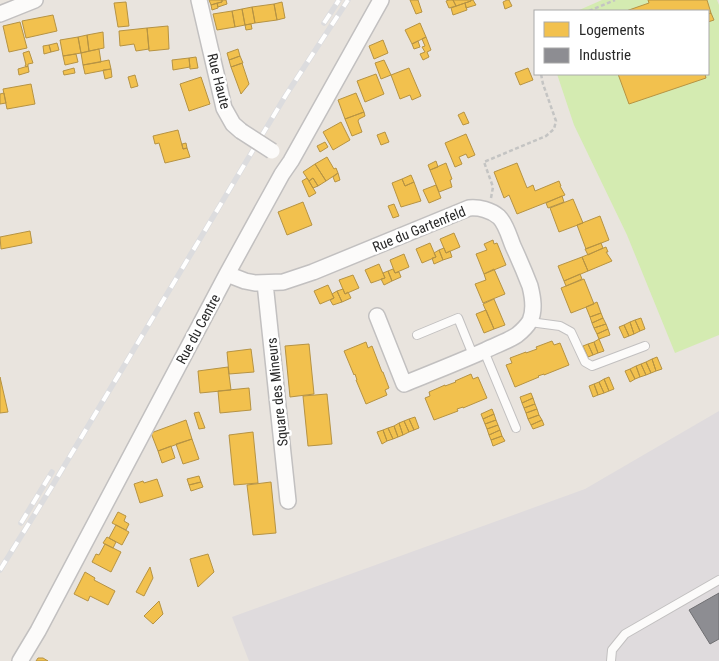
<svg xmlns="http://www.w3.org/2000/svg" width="719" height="661" viewBox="0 0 719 661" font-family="'Roboto Condensed',sans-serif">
	<rect width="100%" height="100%" fill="#e9e4de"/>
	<path fill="#dfdbdd" d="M719 411V661H249L232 617 585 489Z"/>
	<path fill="#d4ebb1" d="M602 0H717L719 5V335L675 353 627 235 574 125 557 74H708V11H577Z"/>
	<path fill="#f2c14e" stroke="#b69343" d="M209 0H222V2L211 5Z
		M222 0H226L227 4 218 7 217 3 222 2Z
		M410 0H418L422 12 416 14Z
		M449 0H453L456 6 449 8 446 1Z
		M453 0H471V1L456 6Z
		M471 0H473L476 5 466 8 465 3 471 1Z
		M507 0H509L512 6 505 9 503 2Z
		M648 0H707L711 13 708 14V11H626L649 3Z
		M126 2 129 26 118 27 114 3Z
		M282 2 285 18 277 20 274 4Z
		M217 3 218 8 212 10 211 5Z
		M465 3 467 10 453 15 451 8Z
		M274 4 277 20 255 23 252 7Z
		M252 7 255 23 245 25 242 9Z
		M242 9 245 25 235 27 232 11Z
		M232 11 235 27 217 30 213 14Z
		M711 13 714 20 708 22V14Z
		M53 15 57 31 26 38 22 21Z
		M20 22 27 48 9 52 3 26Z
		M420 23 426 37 412 44 405 30Z
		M251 24 252 29 246 30 245 25Z
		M168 26 169 49 149 51 147 28Z
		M147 28 149 49 136 51 134 44 120 46 119 31Z
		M103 32 104 48 89 51 87 35Z
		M87 35 89 51 81 53 78 37Z
		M78 37 81 53 63 56 60 40Z
		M426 37 431 50 427 52 429 57 423 60 420 54 425 52 422 47 425 46 422 39Z
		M383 40 388 53 374 59 369 46Z
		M418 41 420 47 414 49 412 44Z
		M57 43 59 50 51 52 49 45Z
		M49 45 51 52 44 54 43 46Z
		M99 49 101 62 83 65 81 53Z
		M238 49 240 56 229 60 227 53Z
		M29 51 33 63 28 64V66L26 67 25 65H26L23 53Z
		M76 54 78 62 65 65 63 56Z
		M240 56 243 63 231 67 229 60Z
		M196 57 198 68 190 69 189 58Z
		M189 58 190 67 173 70 172 60Z
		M109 60 111 69 85 74 83 65Z
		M384 60 391 75 381 79 375 63Z
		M242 63 249 84 241 94 231 67Z
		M28 66 29 72 19 75 18 69Z
		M74 68 75 73 64 75 63 71Z
		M409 68 421 96 412 100 410 95 400 99 391 75Z
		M528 68 533 80 520 85 515 73Z
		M111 69 112 77 105 79 103 70Z
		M376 74 384 94 365 102 357 81Z
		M618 74H705L706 78 629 104Z
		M135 75 138 86 131 88 128 77Z
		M201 77 210 104 189 111 180 84Z
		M31 84 35 104 7 109 3 89Z
		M4 93 6 103 0 104V94Z
		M356 93 364 112 345 119 338 100Z
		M364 112 365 116 359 119 358 121 362 132 352 136 345 119Z
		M464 112 469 123 463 125 458 115Z
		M341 122 350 140 333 150 323 132Z
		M178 130 183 149 187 148 190 157 165 163 159 143 155 144 153 136Z
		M385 132 389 142 381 145 377 135Z
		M466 134 475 155 468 158 466 154 459 157 462 164 455 167 445 143Z
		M325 142 328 147 320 152 317 146Z
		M186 143 187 148 183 149 182 144Z
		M327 157 334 169 336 168 338 173 326 181 315 164Z
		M436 161 438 167 430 170 428 165Z
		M446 163 452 179 450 180 452 187 439 192 430 170Z
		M517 163 527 188 533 185 535 191 559 181 561 186H560L565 195 517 214 509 195 504 198 494 172Z
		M315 164 326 181 318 186 313 178 309 181 303 172Z
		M338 173 340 180 335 182 333 177Z
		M411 175 414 182 405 186 402 179Z
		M307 178 316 193 309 197 302 181Z
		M313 178 318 186 313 188 309 181Z
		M402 179 405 186 414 182 421 201 401 207 392 183Z
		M436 185 441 198 429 203 423 190Z
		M562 196 564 202 548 208 546 203Z
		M573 199 583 223 559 232 550 208Z
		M303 202 312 225 287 235 278 212Z
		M394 204 399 216 393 218 388 206Z
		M600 216 609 240 586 249 577 225Z
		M30 231 32 243 1 249 0 237Z
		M454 233 460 247 446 253 440 239Z
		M493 240 494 244 497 243 506 265 484 274 476 254 487 250 484 244Z
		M430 243 436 257 422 263 416 249Z
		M601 243 603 248 588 255 585 249Z
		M606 247 608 252H606L612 261 588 271 582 257Z
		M444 248 446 253 450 251 452 257 443 260 439 250Z
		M439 250 443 260 434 264 432 258 436 257 434 253Z
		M404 254 409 267 395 273 390 260Z
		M582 257 588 271 564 281 558 266Z
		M379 264 385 278 371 283 365 270Z
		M393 269 395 273 399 272 401 277 392 281 388 271Z
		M494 269 505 294 483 303 475 284 486 280 484 274Z
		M388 271 392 281 384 285 381 279 385 278 383 273Z
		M580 274 582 279 566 286 564 281Z
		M353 275 359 288 345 294 339 280Z
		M584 279 594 304 571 313 561 288Z
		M328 285 334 298 320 304 314 291Z
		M343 289 345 294 348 292 351 298 342 302 337 291Z
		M337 291 342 302 333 305 330 300 334 298 332 294Z
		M494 299 505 325 494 329 483 304Z
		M597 302 601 313 590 317 586 307Z
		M486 310 494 329 484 333 476 314Z
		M601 313 603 318 592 323 590 317Z
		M603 318 606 324 594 328 592 323Z
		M641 318 645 329 640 331 635 320Z
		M635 320 640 331 634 334 630 322Z
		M630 322 634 334 629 336 624 325Z
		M606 324 608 329 597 334 594 328Z
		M624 325 629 336 624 338 619 327Z
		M608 329 610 335 599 339 597 334Z
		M599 339 604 351 598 353 594 342Z
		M552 341 554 345 560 343 569 365 544 375V374L538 376 539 377 515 387 506 365 512 363 510 358 526 352V353L537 349 536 347Z
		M366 342 368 348 372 346 382 372H383L389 388 385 390 387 395 366 404 356 380H357L355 374 354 375 344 351Z
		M594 342 598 353 593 355 588 344Z
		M309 344 314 394 290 397 285 346Z
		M588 344 593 355 588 357 583 346Z
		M251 349 254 372 229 374 227 352Z
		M657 357 662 369 656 371 652 359Z
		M652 359 656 371 651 373 646 362Z
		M646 362 651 373 646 375 641 364Z
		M641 364 646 375 640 377 636 366Z
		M636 366 640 377 635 379 630 369Z
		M228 367 231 390 200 393 198 371Z
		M630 369 635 379 630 382 625 371Z
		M471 374 473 379 478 377 487 398 463 408V407L457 409 458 411 434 420 425 398 430 396 429 392 445 385V386L456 382 455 381Z
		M0 377 8 412 0 413Z
		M609 377 614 389 609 391 604 379Z
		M604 379 609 391 604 393 599 382Z
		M599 382 604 393 598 395 594 384Z
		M594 384 598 395 593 397 589 386Z
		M249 388 251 410 220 413 218 391Z
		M531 393 533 398 522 403 520 397Z
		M327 394 332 444 308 446 303 396Z
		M533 398 535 404 524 408 522 403Z
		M535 404 537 409 526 413 524 408Z
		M492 409 494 414 483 419 481 414Z
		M537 409 539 415 528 419 526 413Z
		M199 412 205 428 199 429 194 413Z
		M494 414 496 420 485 424 483 419Z
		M539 415 542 420 531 425 528 419Z
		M415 417 419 428 414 430 409 419Z
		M409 419 414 430 409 432 404 421Z
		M186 420 192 439 158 451 151 433Z
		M496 420 498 425 487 429 485 424Z
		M542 420 544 425 533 429 531 425Z
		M404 421 409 432 403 435 399 423Z
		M399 423 403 435 398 437 394 426Z
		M498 425 500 430 489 435 487 429Z
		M394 426 398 437 393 439 388 428Z
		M388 428 393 439 387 441 383 430Z
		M383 430 387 441 382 444 377 432Z
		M500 430 502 436 491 440 489 435Z
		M253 432 258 483 234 485 229 435Z
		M502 436 505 441 493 446 491 440Z
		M192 439 199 459 183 464 176 444Z
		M171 446 175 458 162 463 158 451Z
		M199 476 201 482 189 485 187 479Z
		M157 479 163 496 140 503 134 484 143 481 144 483Z
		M201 482 203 487 191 491 189 485Z
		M271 482 276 533 253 535 247 485Z
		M118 512 126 516 124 521 129 524 126 530 112 523Z
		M116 525 129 532 122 545 109 538Z
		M107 537 116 542 113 548 103 543Z
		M105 544 121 552 111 572 92 562 96 554 99 555Z
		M208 554 214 572 198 587 190 559Z
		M150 567 153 578 144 596 136 592Z
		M85 572 95 578 94 580 115 591 108 605 90 596 88 601 74 594Z
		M159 601 163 614 153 624 144 616Z
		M38 658H43L48 661H36Z"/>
	<path fill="#8d8d92" stroke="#6f6f72" d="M719 593V639L710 644 689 610Z"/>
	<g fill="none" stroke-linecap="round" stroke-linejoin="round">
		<g stroke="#c2c0c0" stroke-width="10">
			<path id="service" d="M530 322 560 326 571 332 585 362 592 366 645 346
				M417 335 458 318 473 355
				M484 351 516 428
				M611 661 612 650 625 634 719 580"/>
		</g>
		<g stroke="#c2c0c0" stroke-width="18">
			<path id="minor" d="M199 0 224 108 233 124 241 131
				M0 14 35 0
				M227 274 245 281 255 283 283 282 313 272 469 208C479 207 491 210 499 217 506 224 509 236 513 246 519 259 525 273 530 286 533 298 535 310 530 321 527 326 522 331 517 335 508 341 496 345 486 350 459 362 431 373 404 384L377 316
				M265 283 288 501
				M20 661 38 631 227 274 282 174 291 161 381 0"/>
		</g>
		<path stroke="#c4c4c3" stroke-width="2.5" stroke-dasharray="4 2.5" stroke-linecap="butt" d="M589 11 615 0
			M491 198 493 187 484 162 546 136 554 129 556 121 543 84 541 74"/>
		<use href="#service" stroke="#fcfbfa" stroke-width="8"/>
		<use href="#minor" stroke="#fcfbfa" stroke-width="15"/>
		<g stroke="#dcdcde" stroke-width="5.5">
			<path id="rail" d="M324 23 339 0
				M21 523 52 472
				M0 570 51 488 286 95 348 0"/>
		</g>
		<use href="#rail" stroke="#fff" stroke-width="4" stroke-dasharray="11" stroke-linecap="butt"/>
		<g stroke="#c2c0c0" stroke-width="18" stroke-linecap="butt">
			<path id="minor-bridge" d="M241 131 272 151"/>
		</g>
		<use href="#minor-bridge" stroke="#fcfbfa" stroke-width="15"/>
	</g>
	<g text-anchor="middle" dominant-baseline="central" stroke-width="5" stroke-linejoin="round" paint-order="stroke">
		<g font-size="14" fill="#292929" stroke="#fff">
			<text transform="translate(219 81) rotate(76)">Rue Haute</text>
			<text transform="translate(419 229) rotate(-22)">Rue du Gartenfeld</text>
			<text transform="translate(198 329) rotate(-62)">Rue du Centre</text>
			<text transform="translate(277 392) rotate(-96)">Square des Mineurs</text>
		</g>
	</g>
	<rect x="534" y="10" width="175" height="65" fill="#ffffff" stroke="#a9a9a9"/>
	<rect x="544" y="22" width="25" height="15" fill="#f2c14e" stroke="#a9a9a9"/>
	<text x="579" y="35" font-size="15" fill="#292929">Logements</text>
	<rect x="544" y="48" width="25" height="15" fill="#8d8d92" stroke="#a9a9a9"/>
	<text x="579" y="60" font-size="15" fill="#292929">Industrie</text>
</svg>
